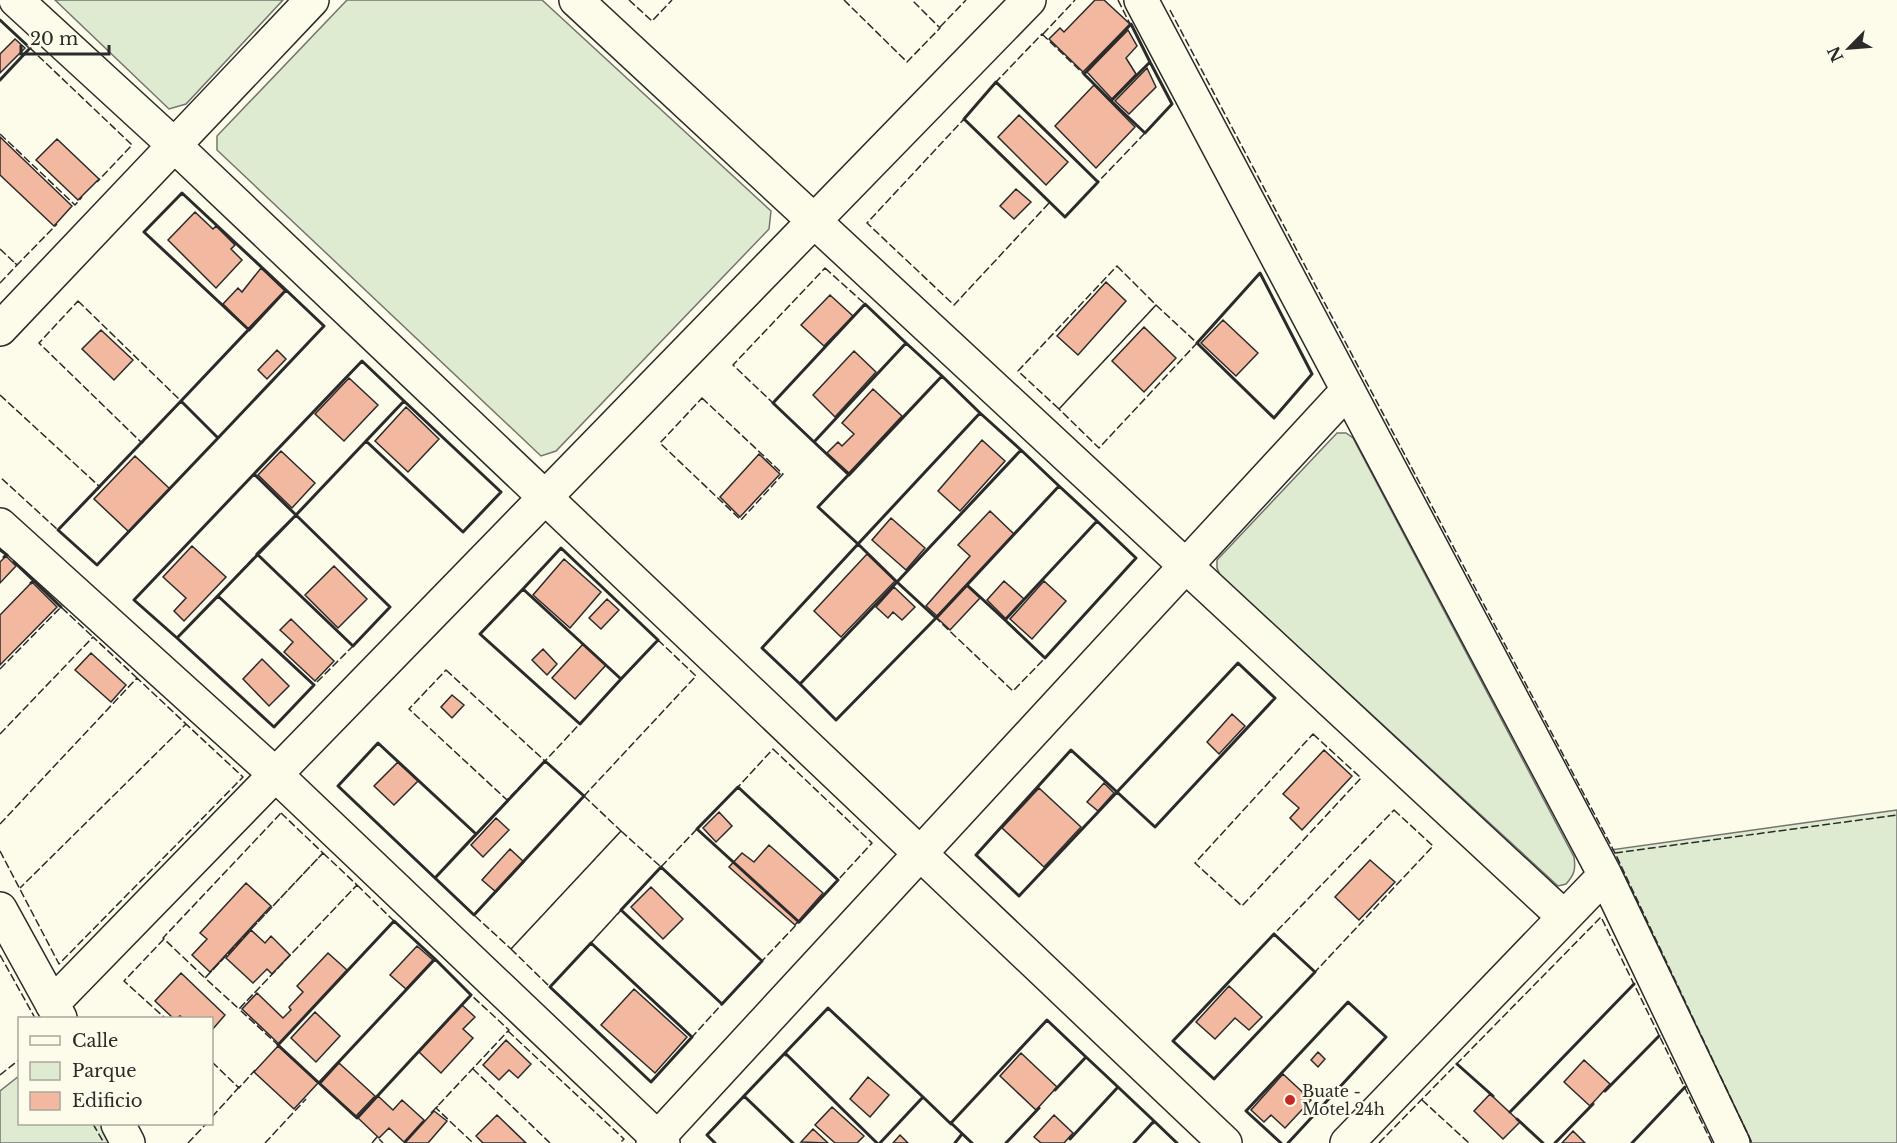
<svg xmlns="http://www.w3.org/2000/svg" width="1897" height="1143" viewBox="0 0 1897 1143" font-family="'Libre Baskerville',serif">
	<rect width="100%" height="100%" fill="#fdfbea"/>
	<path fill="#deebd1" stroke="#74746e" stroke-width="1.5" d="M55 0H283L186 104 169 109Z
		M347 0H542L771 211 769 229 556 451 541 456 217 150V136Z
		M1337 433H1346L1353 438 1574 857C1576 870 1574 875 1566 884L1558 886 1220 575 1217 568V560Z
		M1897 810V1143H1745L1603 851Z
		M19 1076 20 1124H104L115 1143H0V1091Z"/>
	<path fill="#f2b8a0" stroke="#2b2b2b" stroke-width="1.5" d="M1095 0H1104L1130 24 1083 72 1049 39 1060 28 1064 32Z
		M1128 30 1137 46 1126 58 1136 74 1112 99 1087 72Z
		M15 39 25 48 0 73V54Z
		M1147 68 1156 87 1129 114 1115 101Z
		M1094 85 1135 127 1096 168 1055 126Z
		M1019 115 1068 162 1046 185 998 137Z
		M0 137 72 206 54 226 0 175Z
		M57 139 99 179 78 200 36 160Z
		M1016 189 1031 202 1014 219 1000 206Z
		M195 212 213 229 216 226 235 245 231 249 242 260 216 288 168 240Z
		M261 268 285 291 248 329 223 304 238 288 242 292Z
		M1106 282 1126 301 1078 355 1057 336Z
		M830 295 853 316 824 346 801 325Z
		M1223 320 1258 353 1236 376 1201 343Z
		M1144 327 1176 358 1144 392 1112 361Z
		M101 330 133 360 114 380 82 349Z
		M277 350 286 359 267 379 258 370Z
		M854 351 876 372 835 417 813 395Z
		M349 378 378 405 344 441 315 414Z
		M873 389 902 416 849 473 827 453 838 442 842 446 854 434 842 423Z
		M406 407 439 439 408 472 375 441Z
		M982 440 1005 461 960 511 938 491Z
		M281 451 315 483 292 508 258 475Z
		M759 454 780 474 740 517 720 497Z
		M135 456 170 489 129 532 94 499Z
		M990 511 1014 534 937 616 926 606 970 556 958 545Z
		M891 518 925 548 906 570 872 540Z
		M192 546 226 577 184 621 174 611 186 598 163 577Z
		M867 554 895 581 841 637 814 611Z
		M6 556 16 566 0 583V562Z
		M564 559 601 592 570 628 533 595Z
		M334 566 367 599 338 628 305 595Z
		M1004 581 1024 599 1006 619 987 600Z
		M1044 581 1066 601 1032 639 1010 619Z
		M32 582 57 607 0 665V615Z
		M967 586 980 598 950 630 937 618Z
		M894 587 915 607 902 620 893 612 888 618 876 607Z
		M607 599 619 610 601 629 589 618Z
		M291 619 334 661 315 681 284 652 293 642 280 630Z
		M583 644 606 665 575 699 552 678Z
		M543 649 557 664 547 675 532 660Z
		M91 653 126 685 111 702 75 670Z
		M262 659 289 686 269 706 243 679Z
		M452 695 464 705 452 718 441 707Z
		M1232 714 1245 726 1219 754 1207 742Z
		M1324 750 1352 776 1302 830 1290 818 1299 808 1283 794Z
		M398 762 418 781 394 805 374 786Z
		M1104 783 1114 793 1098 811 1087 802Z
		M1039 788 1081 827 1044 867 1002 828Z
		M719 812 732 826 716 842 703 828Z
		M496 818 509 830 483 857 471 845Z
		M769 845 823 893 795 925 729 867 742 853 754 862Z
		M510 849 524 862 496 892 482 880Z
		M1370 860 1395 882 1359 920 1335 897Z
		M246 883 271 906 210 972 192 955 207 939 200 933Z
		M651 887 683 919 663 939 631 907Z
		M251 930 265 943 271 936 290 955 272 974 267 969 253 983 226 958Z
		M417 946 433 960 406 989 390 975Z
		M328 953 347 970 279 1044 242 1009 257 993 283 1018 291 1010 289 1007 303 992 297 986Z
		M181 973 225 1015 212 1030V1018H183L180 1016 177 1018H173L155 1001Z
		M1229 986 1262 1017 1249 1030 1235 1018 1215 1039 1196 1022Z
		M634 989 687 1037 655 1073 601 1025Z
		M462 1005 475 1017 463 1029 473 1038 441 1073 419 1052Z
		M315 1012 340 1036 316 1062 291 1038Z
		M506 1040 531 1064 518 1078 509 1070 499 1080 483 1065Z
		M278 1046 318 1083 294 1109 254 1072Z
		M1318 1052 1325 1059 1318 1067 1311 1060Z
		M1021 1053 1057 1087 1036 1110 1000 1076Z
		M1584 1060 1610 1084 1590 1106 1564 1082Z
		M339 1063 375 1096 356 1116 320 1084Z
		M1283 1074 1311 1100 1285 1128 1271 1115 1264 1122 1251 1110Z
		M868 1077 889 1095 870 1117 850 1099Z
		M1490 1094 1520 1122 1503 1139 1474 1111Z
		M378 1096 393 1110 402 1100 424 1120 404 1142 389 1128 379 1138 358 1118Z
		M832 1107 864 1136 857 1143H835L815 1125Z
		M434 1111 447 1121 428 1143H405Z
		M497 1115 526 1143H483L476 1136Z
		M1054 1115 1073 1133 1064 1143H1041L1034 1137Z
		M813 1129 828 1143 801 1142Z
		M1573 1131 1585 1143H1562Z
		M900 1135 908 1143H893Z"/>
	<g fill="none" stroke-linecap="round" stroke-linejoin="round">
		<g stroke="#2b2b2b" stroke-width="36">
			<path id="minor" d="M16 0 174 145 1225 1143
				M576 0 1564 917
				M1141 0 1605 875 1733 1143
				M0 329 312 0
				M0 525 275 774 663 1143
				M0 909 60 1018
				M52 1004 1029 0
				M118 1124 128 1143
				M653 1143 1348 390
				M1347 1143 1605 875"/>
		</g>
		<use href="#minor" stroke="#fdfbea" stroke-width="33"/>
		<path stroke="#2b2b2b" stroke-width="1.5" stroke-dasharray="8 3" stroke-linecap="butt" d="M629 0 652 21 672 0
			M844 0 907 62 940 28 912 0
			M1118 0 1130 24
			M1170 10 1615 853 1752 1143
			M940 27 966 0
			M1042 34 1145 133 1098 182 996 82Z
			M1043 34 1075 0
			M0 80 30 48 132 145 97 182
			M964 119 1050 202 954 305 867 223Z
			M0 134 75 205 82 197
			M0 249 17 265 57 224
			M1117 266 1156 305 1059 409 1018 371Z
			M825 268 865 304 773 403 733 365Z
			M0 283 17 265 15 263
			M78 301 181 401 142 443 39 343Z
			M1156 305 1197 343 1099 448 1059 409Z
			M0 395 100 487 58 530 0 477
			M702 398 783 474 741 520 660 443Z
			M257 554 353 646 314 685 218 596Z
			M967 585 1045 658 1013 691 936 618Z
			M658 640 696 676 584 796 545 761Z
			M0 669 61 607 93 637
			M446 670 545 761 507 800 409 709Z
			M0 734 93 637 137 678
			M1313 734 1361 778 1242 906 1195 863Z
			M773 749 872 843 838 880 738 787Z
			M584 796 621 831 511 949 474 915Z
			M1394 810 1433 846 1315 972 1274 934Z
			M281 813 323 853 205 978 163 938Z
			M0 824 137 678 186 724 20 888
			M697 829 799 922 762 961 661 867Z
			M621 831 661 867 550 987 511 949Z
			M0 851 59 964 243 777 186 724
			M323 853 357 885 239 1009 205 978Z
			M1615 853 1897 815
			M357 885 394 921 278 1045 239 1009Z
			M621 910 722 1004 692 1037 591 943Z
			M164 939 124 981 165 1018
			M0 955 35 1018
			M508 1031 624 1139 620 1143
			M212 1062 239 1088 255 1070
			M473 1069 550 1143
			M0 1075 20 1059
			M375 1099 420 1050
			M1422 1100 1469 1143
			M438 1106 436 1108 473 1143
			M431 1113 509 1030 471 995 461 1006
			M212 1117 241 1085
			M93 1124 104 1143
			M188 1143 206 1124
			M265 1143 306 1099
			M372 1143 377 1137 383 1143
			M1379 1143 1601 917 1712 1143"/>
		<path stroke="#2b2b2b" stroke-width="3" d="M0 20 30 48 0 80
			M1131 24 1150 62 1111 101 1084 74Z
			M1150 62 1172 104 1145 133 1111 101Z
			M996 82 1098 182 1065 217 964 119Z
			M182 193 286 290 249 330 144 232Z
			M1260 273 1312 374 1274 418 1197 343Z
			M286 290 324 326 218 438 181 401Z
			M865 304 906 343 814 442 773 403Z
			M906 343 942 376 849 475 814 442Z
			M362 361 404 401 296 515 254 474Z
			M942 376 980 413 858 544 818 507Z
			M181 401 218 438 97 565 58 530Z
			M404 401 501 492 463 532 366 441Z
			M980 413 1021 450 897 582 858 544Z
			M1021 450 1059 486 936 618 897 582Z
			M254 474 296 515 177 638 134 600Z
			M1059 486 1097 521 1005 620 967 585Z
			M296 515 390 607 353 646 257 554Z
			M1097 521 1136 558 1045 658 1005 620Z
			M858 544 897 582 800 684 762 648Z
			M561 548 658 640 621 679 523 589Z
			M0 550 7 555 4 557
			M14 562 34 581
			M897 582 936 618 836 720 800 684Z
			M31 583 34 581 61 607
			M523 589 480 634 580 724 621 679
			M218 596 314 685 274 727 177 638Z
			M1238 663 1275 698 1155 827 1117 792Z
			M378 743 476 834 435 878 338 786Z
			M1071 750 1117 792 1019 896 976 855Z
			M545 761 584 796 474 915 435 878Z
			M738 787 838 880 799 922 697 829Z
			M661 867 762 961 722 1004 621 910Z
			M394 921 435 959 319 1083 278 1045Z
			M1274 934 1315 972 1214 1079 1173 1041Z
			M591 943 692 1037 651 1082 550 987Z
			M435 959 471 995 357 1118 319 1083Z
			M786 1055 785 1053 744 1096 793 1143
			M1457 1064 1493 1096
			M1117 1088 1118 1087 1154 1121 1134 1143
			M1605 1091 1659 1036
			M921 1099 923 1097 951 1124
			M1510 1112 1634 984
			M1517 1119 1543 1143
			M1153 1123 1154 1121 1177 1143
			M1070 1139 1118 1087 1086 1057 1085 1058
			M715 1143 707 1135 744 1096
			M877 1143 785 1053 828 1008 923 1097 880 1143
			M955 1143 962 1134
			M972 1143 951 1123 1047 1020 1086 1057 1055 1090
			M1006 1143 1039 1108
			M1281 1143 1246 1111 1348 1002 1386 1037 1288 1143
			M1555 1143 1593 1104
			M1632 1143 1685 1087"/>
	</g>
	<circle fill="#c62828" stroke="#fdfbea" stroke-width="2" cx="1290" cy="1100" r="6"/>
	<g text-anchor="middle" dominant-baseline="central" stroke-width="4.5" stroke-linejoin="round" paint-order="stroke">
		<g font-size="16" fill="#2b2b2b" stroke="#fdfbea" text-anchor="start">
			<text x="1302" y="1091">Buate -<tspan x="1302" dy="18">Motel 24h</tspan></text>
		</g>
	</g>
	<rect x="18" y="1017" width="195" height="108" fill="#fdfbea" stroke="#a9a89e" stroke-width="1.5"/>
	<rect x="30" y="1036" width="30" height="9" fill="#fdfbea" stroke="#a9a89e" stroke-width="1.5"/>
	<text x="72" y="1047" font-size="18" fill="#2b2b2b">Calle</text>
	<rect x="30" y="1062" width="30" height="18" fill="#deebd1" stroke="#a9a89e" stroke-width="1.5"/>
	<text x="72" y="1077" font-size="18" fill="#2b2b2b">Parque</text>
	<rect x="30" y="1092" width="30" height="18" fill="#f2b8a0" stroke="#a9a89e" stroke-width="1.5"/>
	<text x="72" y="1107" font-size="18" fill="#2b2b2b">Edificio</text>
	<g transform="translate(1849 48) rotate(245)" stroke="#fdfbea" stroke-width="4.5" paint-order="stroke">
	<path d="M0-4.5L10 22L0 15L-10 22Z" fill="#2b2b2b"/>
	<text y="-9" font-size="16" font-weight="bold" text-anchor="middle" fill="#2b2b2b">N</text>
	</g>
	<path d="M21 45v9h88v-9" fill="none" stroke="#2b2b2b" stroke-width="3"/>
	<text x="30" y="45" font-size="18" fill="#2b2b2b" stroke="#fdfbea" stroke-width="4.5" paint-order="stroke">20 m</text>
</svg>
